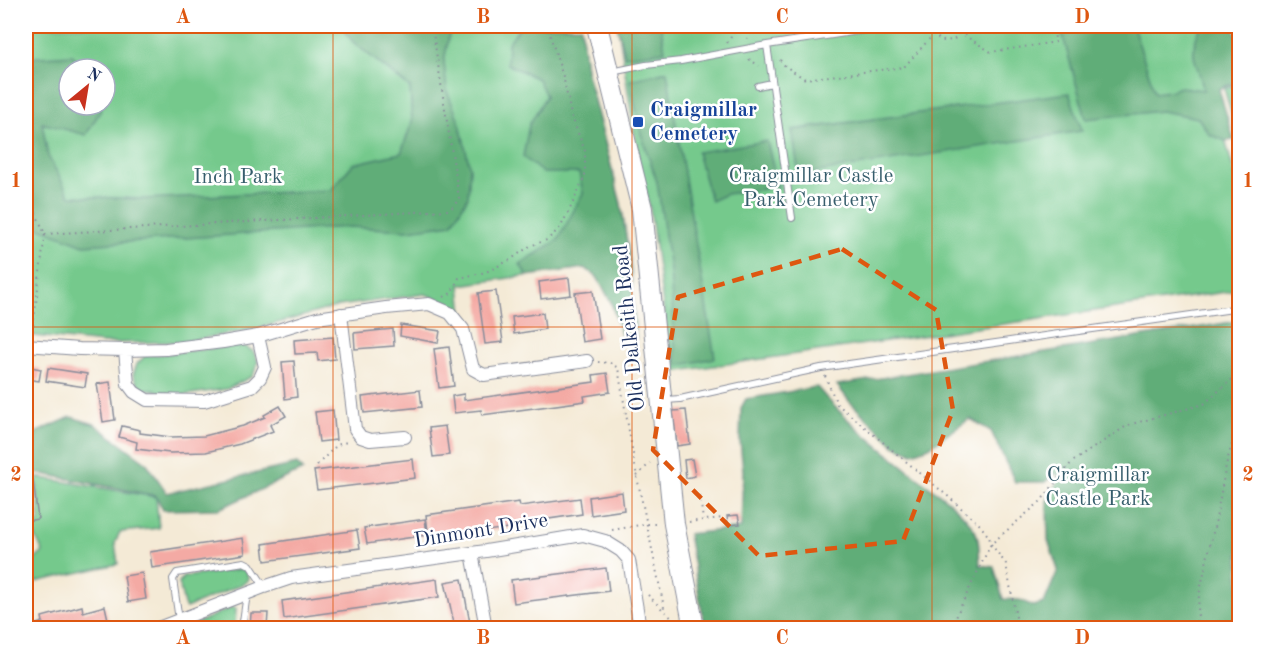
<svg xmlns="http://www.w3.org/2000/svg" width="1265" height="654" viewBox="0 0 1265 654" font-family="'Old Standard TT',serif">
	<rect width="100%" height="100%" fill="#fff"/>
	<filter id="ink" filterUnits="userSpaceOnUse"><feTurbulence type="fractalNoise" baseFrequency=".0167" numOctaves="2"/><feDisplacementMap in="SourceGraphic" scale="12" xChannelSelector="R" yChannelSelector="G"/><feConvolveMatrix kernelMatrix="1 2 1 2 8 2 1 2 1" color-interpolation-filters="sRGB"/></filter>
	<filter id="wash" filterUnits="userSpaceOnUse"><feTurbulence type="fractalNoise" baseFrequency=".008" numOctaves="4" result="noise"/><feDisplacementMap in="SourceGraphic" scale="24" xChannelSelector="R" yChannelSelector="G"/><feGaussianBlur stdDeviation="1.35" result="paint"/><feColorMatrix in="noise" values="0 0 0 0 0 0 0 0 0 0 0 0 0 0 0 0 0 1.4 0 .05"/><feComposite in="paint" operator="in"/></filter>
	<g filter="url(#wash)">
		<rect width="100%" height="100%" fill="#f4ead6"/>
		<path fill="#75c98c" stroke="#487c75" stroke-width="1.5" fill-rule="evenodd" d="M26 26H581L586 70 621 204 630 261 460 285 463 314 448 303 425 294 339 306 256 329 182 342 103 343 26 335ZM69 69H105V105H69Z
			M618 26H1231L1211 87 1239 191V290L672 372 650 209 639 164Z
			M1239 83V139L1224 89Z
			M242 345 253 351 258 361 253 376 227 389 184 395 140 388 133 375 137 364 145 356Z
			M36 477 156 497 159 528 120 532 115 543 118 564 26 584V567L43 552 30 526 40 521Z
			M241 569 247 572 248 579 245 583 186 608 184 605 179 583 183 577Z
			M232 607 236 608 235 628H186Z"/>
		<path fill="#60ad78" stroke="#3e6e6b" stroke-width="1.5" d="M341 26H449V35L444 62 447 91 460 124 470 168 468 197 452 224 408 230 348 227 84 245 37 227 26 204V58L72 55 90 69H69V105H101V110L86 135 42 123 48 156 70 196 143 199 331 190 353 164 401 153 412 122 410 88 353 42Z
			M521 26H581L586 70 621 204 630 261 636 339 623 341 611 302 597 277 585 268 527 276 520 264 558 240 583 193 579 173H543L523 157 529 125 546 96 538 79 507 64 508 43Z
			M617 26H661L665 51 625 56Z
			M1060 26H1133L1155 93 1169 91 1180 87 1203 90C1202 78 1196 67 1194 55 1193 46 1197 33 1202 26H1233L1239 42V81L1219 89 1234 140 1226 141 1210 135 1198 118 1161 111 1086 119Z
			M667 71 715 358 676 366 670 269 657 182 641 134 630 80Z
			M1069 93 1082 131 799 175 792 130Z
			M767 141 778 187 726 194 711 201 697 152Z
			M1239 321V628H705L688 534 741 528 743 471 740 441 741 408 746 399 817 387C846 422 881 448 916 476 936 492 960 507 974 529 980 538 979 554 980 565L994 567 1003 599 1020 600 1033 606 1044 603 1058 570 1048 540 1047 501 1060 477 1055 473 1045 482H1015L991 431 970 419 929 447 913 453 894 445 849 401 837 385Z
			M71 417 94 424 146 462 167 493 297 464 303 470 219 509 163 510 156 496 28 471 26 462V437Z"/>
		<g id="blocks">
			<path fill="#f4aaa4" d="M569 278 571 295 541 299 539 282Z
				M496 291 503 342 485 344 478 293Z
				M593 291 600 339 582 342 575 293Z
				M543 313 545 329 514 334 512 317Z
				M401 325 440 331 438 343 400 336Z
				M393 329 394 346 355 349 354 333Z
				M333 337 335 359 318 361 317 353 295 354 294 340Z
				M449 347 454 386 439 388 434 349Z
				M294 361 297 397 285 399 282 362Z
				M26 366 41 369 39 381 26 379Z
				M48 368 87 374 85 387 46 381Z
				M607 373 610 392 584 396 585 401 482 415 481 410 454 413 452 396 464 394V400L594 382 593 375Z
				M110 382 115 420 103 422 97 384Z
				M420 390 422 407 364 413 362 397Z
				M280 406 286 416 270 425 273 431 240 444 206 452 170 453 136 449 137 442 119 437 122 426 140 430V433L171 437 204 436 243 426 265 417 264 415Z
				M333 410 336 440 319 442 315 412Z
				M686 410 690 444 677 446 673 411Z
				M445 426 449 455 433 457 429 428Z
				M413 459 415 478 317 490 314 471Z
				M692 459 695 476 686 478 684 460Z
				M33 480 38 519 26 521V481Z
				M622 492 624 510 591 515 589 497Z
				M580 498 582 514 522 523V526L429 539 426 515 519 502 520 506Z
				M738 515 740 524 728 525 727 516Z
				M425 519 427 535 367 544 364 528Z
				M357 530 360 548 265 561 263 544Z
				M243 538 245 554 152 568 150 552Z
				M606 568 609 591 514 603 511 580Z
				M142 573 146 599 128 602 124 576Z
				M437 579 439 597 284 619 282 601Z
				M462 579 467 607 471 628H455L445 582Z
				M82 606 83 612 105 606 109 624 92 628H88L87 627 81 628H26V627L43 622 42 617Z
				M251 613H268L267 628H250Z"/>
		</g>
	</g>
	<g filter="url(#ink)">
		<use href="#blocks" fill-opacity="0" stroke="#888c9a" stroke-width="1.5"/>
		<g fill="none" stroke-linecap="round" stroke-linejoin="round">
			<g stroke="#888c9a" stroke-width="8">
				<path id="lane" d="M767 45 792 218
					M611 72 646 65 681 61 767 45 891 26
					M758 86 772 83
					M666 400 680 399 821 368 1240 308
					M179 620 173 579 177 573 244 562 250 565 264 586
					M242 628 247 594"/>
			</g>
			<g stroke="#888c9a" stroke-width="14">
				<path id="street" d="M341 314 355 429 361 437 370 440 405 437
					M26 345 79 349 125 350 166 349 223 342 258 336 317 318 386 308 429 304 450 313 463 329 473 369 484 375 587 361
					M125 350 128 384 134 392 147 400 204 401 252 386 260 378 265 367 258 336
					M472 553 486 628
					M158 628 264 587 291 578 486 551 583 535 605 541 621 551 629 560 640 628"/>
			</g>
			<g stroke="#888c9a" stroke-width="22">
				<path id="primary" d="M597 26 642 209 674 524 694 628"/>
			</g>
			<path stroke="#888c9a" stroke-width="2" stroke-dasharray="1.5 4.5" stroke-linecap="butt" d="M776 26 782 32
				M926 26V30L942 41 954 40 962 26
				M959 32 991 52 1056 42 1052 26
				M747 39 755 26
				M727 43 737 28
				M749 59 759 66
				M780 60 785 66 805 79 904 67 933 35
				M26 191 45 234 32 334
				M45 234 448 210 454 206 459 198 432 26
				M444 297 451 293 459 278 486 272 510 260 530 246 547 240 560 228 570 209 585 175V151L571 115 564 80 550 35 549 26
				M598 362 610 363 618 368 637 477 665 612 675 621
				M825 376 837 404 950 498 980 525 989 537 991 544 1006 564 1018 628
				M317 465 337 445 350 441
				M637 476 650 463
				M700 496 703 520
				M689 522 722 518
				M612 530 646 524H657
				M648 595 665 612
				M953 628 958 612 991 544 1040 502 1072 462 1128 425 1204 404 1240 372
				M1197 628 1199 595 1216 519 1226 465 1240 415"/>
			<use href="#lane" stroke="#fff" stroke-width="6"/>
			<use href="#street" stroke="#fff" stroke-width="12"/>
			<use href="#primary" stroke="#fff" stroke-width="20"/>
		</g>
	</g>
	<path fill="none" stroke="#de5710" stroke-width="4.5" stroke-dasharray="12 8" stroke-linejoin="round" d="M842 249 936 310 953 410 903 541 759 556 653 450 678 297Z"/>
	<path fill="none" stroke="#de5710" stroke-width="1.5" stroke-opacity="0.55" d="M333 26V628M632 26V628M932 26V628M26 327H1240"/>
	<rect fill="#1a4fb4" stroke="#fff" stroke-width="2" x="632" y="116" width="12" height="12" rx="3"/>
	<g text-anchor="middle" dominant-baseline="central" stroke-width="5" stroke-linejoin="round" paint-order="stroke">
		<g font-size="21" font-weight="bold" fill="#164399" stroke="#fff" text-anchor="start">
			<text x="650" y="110">Craigmillar<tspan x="650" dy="24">Cemetery</tspan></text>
		</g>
		<g font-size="21" fill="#365d6c" stroke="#fff">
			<text x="811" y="176">Craigmillar Castle<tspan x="811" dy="24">Park Cemetery</tspan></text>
			<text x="238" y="177">Inch Park</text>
			<text x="1098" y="475">Craigmillar<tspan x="1098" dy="24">Castle Park</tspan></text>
		</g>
		<g font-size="21" fill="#1b2f5e" stroke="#fff">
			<text transform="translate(630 328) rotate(-96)">Old Dalkeith Road</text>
			<text transform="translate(481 531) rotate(-9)">Dinmont Drive</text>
		</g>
	</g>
	<rect width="1265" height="654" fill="none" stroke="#fff" stroke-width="66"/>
	<g transform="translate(87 87) rotate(30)"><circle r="28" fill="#ffffff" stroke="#a4acbf" stroke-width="1.5"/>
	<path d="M0-4.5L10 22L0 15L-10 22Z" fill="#c8321e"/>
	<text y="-9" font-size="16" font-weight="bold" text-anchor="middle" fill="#1b2f5e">N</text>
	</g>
	<rect x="33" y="33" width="1199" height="588" fill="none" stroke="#de5710" stroke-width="2"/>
	<g font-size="20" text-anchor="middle" font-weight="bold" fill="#de5710">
		<text x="183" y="23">A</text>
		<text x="483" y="23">B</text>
		<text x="782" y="23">C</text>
		<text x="1082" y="23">D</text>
		<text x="16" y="187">1</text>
		<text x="1248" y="187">1</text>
		<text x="16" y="481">2</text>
		<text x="1248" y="481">2</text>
		<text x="183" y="644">A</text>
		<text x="483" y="644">B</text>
		<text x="782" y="644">C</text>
		<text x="1082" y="644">D</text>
	</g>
</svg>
